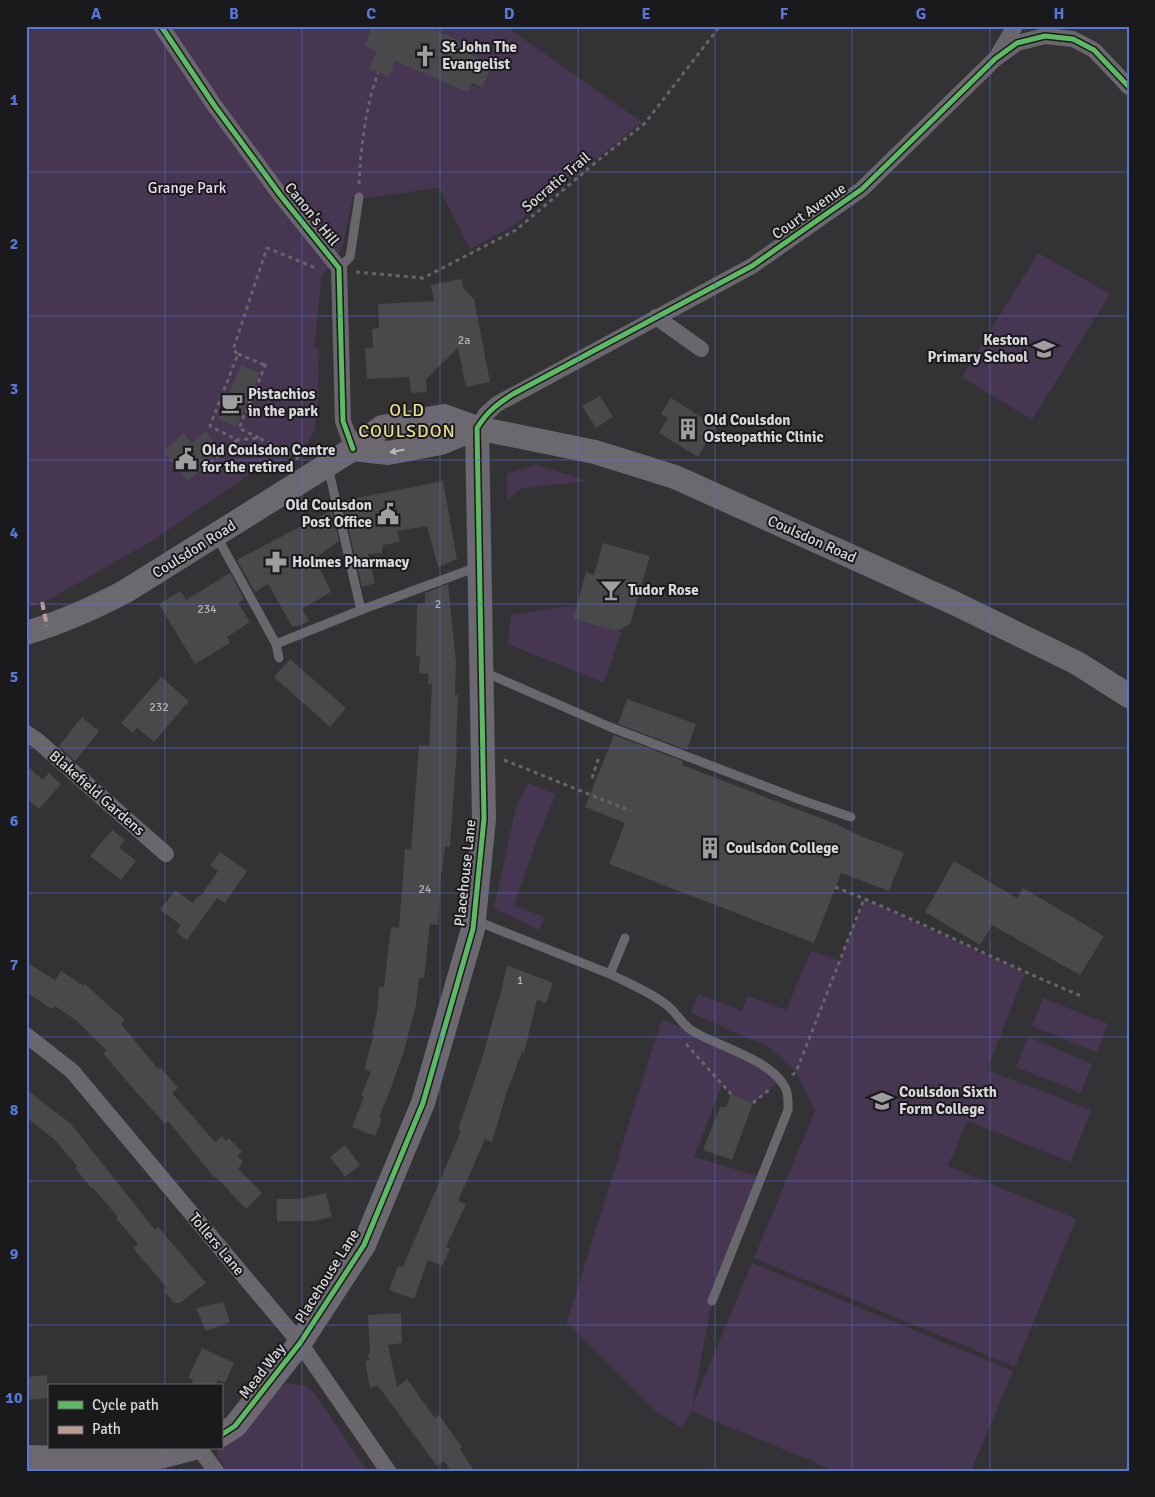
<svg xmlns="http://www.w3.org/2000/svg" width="1155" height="1497" viewBox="0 0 1155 1497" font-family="Signika,sans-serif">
	<rect width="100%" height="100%" fill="#333234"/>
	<path fill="#473652" d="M26 26H372L364 46 376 52 369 69 388 77 395 61 481 88 492 64 461 50 465 43 429 28 430 26H505L642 122 513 226 470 249 439 188 365 198 353 196 342 249 322 275 314 348 319 349C318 369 320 423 311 438 304 450 288 457 277 464L272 459 152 541 48 600 26 608Z
		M1038 253 1110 294 1032 420 962 377Z
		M536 465 588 481 522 488 507 501V474Z
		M577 605 574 619 621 632 604 683 508 644 511 615Z
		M528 783 556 794 538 837 514 905 544 917 539 930 494 908 516 807Z
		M864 899 1025 973 987 1070 1091 1110 1071 1162 967 1121 948 1166 1076 1219 1015 1367 754 1258 815 1111 796 1072 769 1047 691 1013 698 994 742 1011 748 996 786 1010 811 951 840 961Z
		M1043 998 1108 1024 1097 1052 1032 1026Z
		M664 1020 752 1059 780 1082 753 1103 731 1094 722 1085 694 1157 761 1177 712 1301 692 1407 752 1263 1013 1371 971 1471H836L691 1411 682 1428 658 1413 567 1322 660 1024Z
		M1028 1037 1092 1064 1081 1093 1016 1067Z
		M287 1383 305 1386 315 1394 367 1471H227L217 1456 218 1449 221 1448V1446L271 1393Z"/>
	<path fill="#49484a" d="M372 26H426L465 43 461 50 492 64 482 88 472 83 468 92 395 61 389 77 369 69 376 52 364 46Z
		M462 279 463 288 474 299 490 382 466 387 458 348 426 379 427 392 411 393 409 377 367 379 365 348 373 347 372 329 379 328 378 304 434 301 431 285Z
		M241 365 260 373 236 427 218 419Z
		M600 396 613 417 596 428 582 406Z
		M671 398 716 426 698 457 659 433 668 418 661 414Z
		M206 431 220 449 208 460 210 463 188 481 163 451 184 433 192 443Z
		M443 481 457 559 438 567 427 526 397 531 400 542 383 545 382 553 368 554 375 583 362 587 342 501Z
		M332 510 339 541 315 558 331 592 302 609 309 621 298 626H292L268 584 255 592 237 560Z
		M603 543 650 556 630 624 617 631 573 619 586 572 594 575Z
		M230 573 244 599 238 603 250 622 227 637 230 643 195 664 159 604 181 591 186 600Z
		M448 584 456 662 455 695H458L456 748H457L450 847 445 846 442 872H441L438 925 430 924 424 978H419L416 1005 404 1051 391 1088 379 1117 382 1119 375 1136 352 1127 364 1097 361 1096 371 1072 364 1069 374 1034 372 1033 377 1013 379 987H384L391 927 399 928 405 849 411 850 419 745 429 746 432 684H428L429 674 419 673 420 656H416L417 604 425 603V593Z
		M290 659 346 708 330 727 274 677Z
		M161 677 189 701 154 742 137 728 133 733 121 723Z
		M627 699 696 724 687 750 618 724Z
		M82 717 99 731 75 761 59 746Z
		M614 735 683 761 682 765 836 824 856 834 904 853 889 891 841 873 814 943 609 864 625 823 585 807Z
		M26 765 43 780 49 773 61 784 39 809 26 798Z
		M112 830 125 840 119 847 136 861 121 880 90 856Z
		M220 852 247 871 225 903 217 898 187 940 176 932 181 925 160 910 175 890 193 903 198 896 200 897 218 871 210 866Z
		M954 861 1017 898 1023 888 1104 936 1080 975 992 925 980 945 925 912Z
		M26 962 55 980 61 971 84 986 85 984 125 1020 121 1024 158 1069 160 1067 178 1088 172 1093 215 1142 222 1136 226 1141 229 1138 242 1152 237 1156 243 1162 238 1169 262 1193 246 1209 216 1177H214L168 1121 165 1124 129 1084 103 1053 107 1051 77 1021 55 1006 52 1009 26 992Z
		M507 965 553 983 546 1003 537 1000 524 1053 522 1052 506 1094 492 1142 485 1139 458 1201 466 1204 446 1247 450 1249 442 1266 428 1260 414 1299 389 1290 398 1266 403 1267 461 1131 458 1129 482 1059 498 1001H499Z
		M26 1089 71 1124 155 1230 158 1227 206 1283 180 1303H174L164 1290 167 1288 133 1248 138 1244 116 1218 118 1217 93 1188 92 1189 75 1168 77 1166 55 1140 26 1117Z
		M731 1094 753 1103 732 1160 703 1150 720 1107H726Z
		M345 1145 360 1165 345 1177 330 1157Z
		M326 1193 332 1217 314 1221H277V1199H299Z
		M223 1302 230 1322 206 1331 196 1308Z
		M401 1313 402 1343 388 1345 397 1387 407 1379 435 1418 439 1415 462 1447 460 1449 474 1471H451L444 1461 437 1466 378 1386 370 1388 365 1361 369 1360 368 1354 370 1353 368 1315Z
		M202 1348 234 1363 225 1383 218 1380 215 1386H191L193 1380 188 1378Z
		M47 1375 48 1398 26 1400V1377Z"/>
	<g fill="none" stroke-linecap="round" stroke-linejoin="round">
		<path stroke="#676469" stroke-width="3" stroke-dasharray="4 4" stroke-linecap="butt" d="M359 184C361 146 365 109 378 73
			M356 272 423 278 516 230 595 163 645 123 720 26
			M238 354 265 365
			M259 438 239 428 267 361
			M299 459 292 454 259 438 237 440 210 426 238 354 233 350 267 248 316 268
			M210 463 237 440
			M504 760 631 811
			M592 778 599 757
			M835 887C920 920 1000 963 1084 997
			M686 1044 731 1094
			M792 1075 796 1072 864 899
			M753 1103 770 1089"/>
		<path stroke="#6a676c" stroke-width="9" d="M339 268 350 257 359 197
			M328 467 361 610
			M216 535 276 644 361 610 477 567
			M276 644 279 658
			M484 672 610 727 801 800 851 817
			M474 920 610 974 625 938
			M610 974C628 983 648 991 664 1003 675 1010 681 1023 691 1030 718 1047 770 1059 785 1087 789 1095 788 1102 788 1110L712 1301"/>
		<path stroke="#6a676c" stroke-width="16" d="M161 26 214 105 281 196 339 268 343 421 353 449
			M999 53 1015 26
			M656 317 701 349
			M477 428 486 414 497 404 752 266 862 189 995 59 1017 43 1045 36 1073 39 1094 50 1129 87
			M26 733 38 741 166 854
			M26 1035 72 1071 300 1343 388 1471
			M199 1448 216 1471"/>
		<path stroke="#6c6870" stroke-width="24" d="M353 449 388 453 441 443 477 428
			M26 633C63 622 92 609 126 591L353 449 382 427 444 416 477 428 595 452 675 477 954 603 1077 663 1129 696
			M221 1435 235 1426 300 1343 364 1245 423 1103 473 929 484 819 477 428
			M26 1457 147 1460 194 1448"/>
		<path stroke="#b99d93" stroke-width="4" stroke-dasharray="8 4" stroke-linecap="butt" d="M42 602 47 626"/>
		<g stroke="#1a191b" stroke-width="8">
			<path id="cycleway" d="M161 26 214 105 281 196 339 268 343 421 353 449
				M221 1435 235 1426 300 1343 364 1245 423 1103 473 929 484 819 477 428C487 412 497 404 513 394L752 266 862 189 995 59 1017 43 1045 36 1073 39 1094 50 1129 87"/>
		</g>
		<use href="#cycleway" stroke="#5cba63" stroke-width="5"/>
	</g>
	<defs><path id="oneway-solid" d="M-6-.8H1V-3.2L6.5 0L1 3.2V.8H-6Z" transform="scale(1.25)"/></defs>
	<use fill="#b8b6ba" href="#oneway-solid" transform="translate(397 451) rotate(169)"/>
	<path fill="none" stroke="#5577d9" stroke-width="1" stroke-opacity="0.55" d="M165 26V1386M302 26V1471M440 26V1471M578 26V1471M715 26V1471M852 26V1471M990 26V1471M26 172H1129M26 316H1129M26 460H1129M26 604H1129M26 748H1129M26 893H1129M26 1037H1129M26 1181H1129M26 1325H1129M165 1448V1471"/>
	<defs>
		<g id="church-bare" transform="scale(1.725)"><path d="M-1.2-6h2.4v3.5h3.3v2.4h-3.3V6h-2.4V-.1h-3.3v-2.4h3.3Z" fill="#9e9da0" stroke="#1a191b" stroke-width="2.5" paint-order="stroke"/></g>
		<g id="school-bare" transform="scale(1.725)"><path d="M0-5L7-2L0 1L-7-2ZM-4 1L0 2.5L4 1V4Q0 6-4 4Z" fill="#9e9da0" stroke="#1a191b" stroke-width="2.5" paint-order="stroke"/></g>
		<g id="cafe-bare" transform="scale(1.725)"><path d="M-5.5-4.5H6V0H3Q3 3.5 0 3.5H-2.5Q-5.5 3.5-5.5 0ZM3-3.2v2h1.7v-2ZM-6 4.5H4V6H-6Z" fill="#9e9da0" stroke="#1a191b" stroke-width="2.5" paint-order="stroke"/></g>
		<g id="building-bare" transform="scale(1.725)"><path d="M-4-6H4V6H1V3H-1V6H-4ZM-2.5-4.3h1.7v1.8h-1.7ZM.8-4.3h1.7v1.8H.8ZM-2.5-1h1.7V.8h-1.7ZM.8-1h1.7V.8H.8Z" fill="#9e9da0" stroke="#1a191b" stroke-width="2.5" paint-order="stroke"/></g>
		<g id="civic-bare" transform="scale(1.725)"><path d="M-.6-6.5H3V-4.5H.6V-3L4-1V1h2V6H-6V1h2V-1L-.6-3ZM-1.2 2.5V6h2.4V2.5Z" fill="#9e9da0" stroke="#1a191b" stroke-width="2.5" paint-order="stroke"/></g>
		<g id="pharmacy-bare" transform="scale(1.725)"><path d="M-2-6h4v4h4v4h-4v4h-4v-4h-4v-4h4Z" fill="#9e9da0" stroke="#1a191b" stroke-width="2.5" paint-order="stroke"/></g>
		<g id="bar-bare" transform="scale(1.725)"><path d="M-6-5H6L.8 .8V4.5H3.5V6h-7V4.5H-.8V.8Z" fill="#9e9da0" stroke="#1a191b" stroke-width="2.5" paint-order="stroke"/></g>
		<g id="university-bare" transform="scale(1.725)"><path d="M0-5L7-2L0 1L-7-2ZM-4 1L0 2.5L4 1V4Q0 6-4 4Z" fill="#9e9da0" stroke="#1a191b" stroke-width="2.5" paint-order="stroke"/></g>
	</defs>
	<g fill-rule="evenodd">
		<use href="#church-bare" x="425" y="56"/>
		<use href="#school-bare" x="1044" y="349"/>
		<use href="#cafe-bare" x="232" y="403"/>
		<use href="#building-bare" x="688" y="429"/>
		<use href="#civic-bare" x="186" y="459"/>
		<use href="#civic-bare" x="388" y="514"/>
		<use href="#pharmacy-bare" x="276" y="562"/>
		<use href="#bar-bare" x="611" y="590"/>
		<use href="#building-bare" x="710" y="848"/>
		<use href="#university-bare" x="882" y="1101"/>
	</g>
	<g text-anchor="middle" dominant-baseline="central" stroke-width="4" stroke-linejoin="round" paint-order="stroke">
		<g font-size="12" fill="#b4b3b6">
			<text x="464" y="340">2a</text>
			<text x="438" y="604">2</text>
			<text x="207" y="609">234</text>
			<text x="159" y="707">232</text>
			<text x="425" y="889">24</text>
			<text x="520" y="980">1</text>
		</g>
		<g font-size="15" font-weight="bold" fill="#d8d7da" stroke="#1a191b" text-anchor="start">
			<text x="442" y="47">St John The<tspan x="442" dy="17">Evangelist</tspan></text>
			<text x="1028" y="340" text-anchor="end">Keston<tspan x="1028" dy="17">Primary School</tspan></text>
			<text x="248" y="394">Pistachios<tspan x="248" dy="17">in the park</tspan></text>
			<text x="704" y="420">Old Coulsdon<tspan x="704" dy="17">Osteopathic Clinic</tspan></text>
			<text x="202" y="450">Old Coulsdon Centre<tspan x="202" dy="17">for the retired</tspan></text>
			<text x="372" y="505" text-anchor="end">Old Coulsdon<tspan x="372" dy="17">Post Office</tspan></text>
			<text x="292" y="562">Holmes Pharmacy</text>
			<text x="628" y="590">Tudor Rose</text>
			<text x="726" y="848">Coulsdon College</text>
			<text x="899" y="1092">Coulsdon Sixth<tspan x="899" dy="17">Form College</tspan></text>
		</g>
		<g font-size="15" fill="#d8d7da" stroke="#1a191b">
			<text transform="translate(556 182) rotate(-40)">Socratic Trail</text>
			<text transform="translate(809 211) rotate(-35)">Court Avenue</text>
			<text transform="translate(312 214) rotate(51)">Canon's Hill</text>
			<text transform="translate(812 539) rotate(24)">Coulsdon Road</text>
			<text transform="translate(194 549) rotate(-32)">Coulsdon Road</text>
			<text transform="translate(97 793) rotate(41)">Blakefield Gardens</text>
			<text transform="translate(465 873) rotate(-84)">Placehouse Lane</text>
			<text transform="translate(217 1244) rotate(50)">Tollers Lane</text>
			<text transform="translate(327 1276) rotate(-58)">Placehouse Lane</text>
			<text transform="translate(262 1371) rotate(-52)">Mead Way</text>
		</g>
		<g font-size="15" fill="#ecdcf7" stroke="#1a191b">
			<text x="187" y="188">Grange Park</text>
		</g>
		<g font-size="18" letter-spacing="1" fill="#e8dd8e" stroke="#1a191b">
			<text x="407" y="410">OLD<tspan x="407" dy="21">COULSDON</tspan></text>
		</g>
	</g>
	<rect width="1155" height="1497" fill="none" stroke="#1a191b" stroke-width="55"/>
	<rect x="48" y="1384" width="175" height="65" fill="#1a191b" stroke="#666567"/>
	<rect x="58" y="1401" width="25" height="8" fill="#5cba63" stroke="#666567"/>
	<text x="92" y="1410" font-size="15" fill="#d8d7da">Cycle path</text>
	<rect x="58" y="1426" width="25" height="8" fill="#b99d93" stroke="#666567"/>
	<text x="92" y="1434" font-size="15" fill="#d8d7da">Path</text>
	<rect x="28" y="28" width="1100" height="1442" fill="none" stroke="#5577d9" stroke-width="2"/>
	<g font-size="16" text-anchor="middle" font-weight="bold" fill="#5577d9">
		<text x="96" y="19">A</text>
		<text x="234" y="19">B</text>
		<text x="371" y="19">C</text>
		<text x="509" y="19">D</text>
		<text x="646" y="19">E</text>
		<text x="784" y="19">F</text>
		<text x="921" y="19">G</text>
		<text x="1059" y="19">H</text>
		<text x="14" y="105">1</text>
		<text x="14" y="249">2</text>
		<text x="14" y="394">3</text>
		<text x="14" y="538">4</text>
		<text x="14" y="682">5</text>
		<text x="14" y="826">6</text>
		<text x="14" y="970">7</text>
		<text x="14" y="1115">8</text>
		<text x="14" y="1259">9</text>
		<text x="14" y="1403">10</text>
	</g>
</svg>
